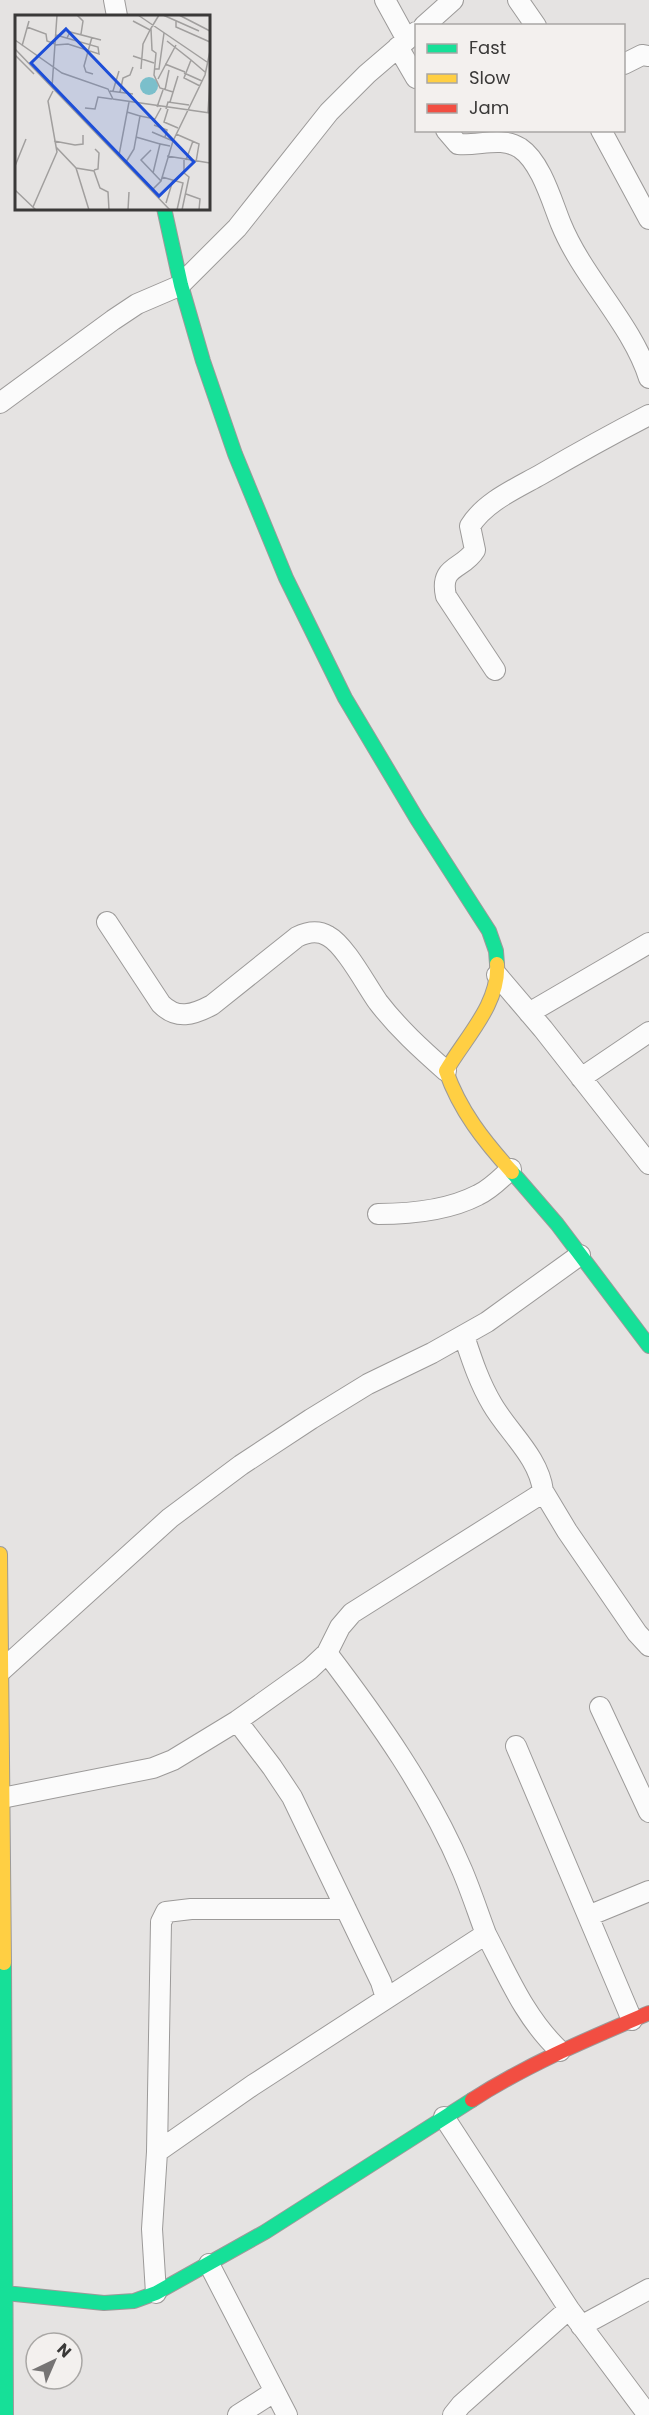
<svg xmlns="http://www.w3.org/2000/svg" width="649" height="2415" viewBox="0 0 649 2415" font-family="Poppins,sans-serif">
	<rect width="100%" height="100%" fill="#e5e3e2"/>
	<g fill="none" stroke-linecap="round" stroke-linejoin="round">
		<g stroke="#9c9a99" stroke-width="22">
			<path id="street" d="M114 0 117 16
				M385 0 407 40
				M518 0 536 26
				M424 26 453 0
				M398 47 416 78
				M624 64 642 55 649 56
				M446 130 458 144C480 146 501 136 520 148 541 162 552 202 561 224 583 278 632 324 649 378
				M601 130 649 219
				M0 403 113 320 137 304 179 286 237 228 329 112 367 74 416 32
				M495 670 446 596C439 565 463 570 475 550L470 526C485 502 515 489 540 475 576 454 612 434 649 415
				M107 922 161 1004C177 1020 193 1015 212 1005L297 937C307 932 318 930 328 936 345 945 366 985 378 1002 398 1028 421 1049 446 1071
				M497 975 543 1029 649 1164
				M529 1013 649 943
				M581 1078 649 1032
				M378 1214C411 1214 449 1210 478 1195 491 1189 501 1178 511 1169
				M543 1491 567 1531 637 1633 649 1646
				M327 1653C378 1720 429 1792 462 1870 471 1891 478 1913 486 1934
				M2 1670 170 1518 241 1465 311 1419 368 1384 432 1353 487 1322 580 1255
				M600 1707 649 1812
				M237 1721 272 1767 292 1797 381 1982 386 1998
				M516 1746 632 2020
				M2 1798 153 1768 173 1760 237 1721 310 1669 327 1653 340 1627 352 1613 536 1497 543 1491C539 1457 508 1432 492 1404 479 1382 472 1360 464 1336
				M588 1916 649 1891
				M444 2117 569 2309 648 2415
				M157 2152 253 2085 486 1934C508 1976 525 2018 560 2051
				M209 2264 287 2415
				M156 2293 152 2229 157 2152 161 1922 166 1912 191 1909H346
				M581 2326 649 2289
				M238 2415 274 2392
				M453 2415 461 2405 569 2309"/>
		</g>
		<g stroke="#9c9a99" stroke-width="16">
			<path id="fast" d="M164 208 181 285 203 361 235 454 286 578 345 698 417 819 489 931 496 951 497 964
				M512 1172 557 1224 649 1346
				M4 1963 6 2415
				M5 2293 104 2303 134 2301 156 2293 265 2232 472 2100"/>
		</g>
		<g stroke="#9c9a99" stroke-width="16">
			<path id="slow" d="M497 964C500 1004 464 1039 446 1071 460 1111 484 1141 512 1172
				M0 1554 4 1963"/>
		</g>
		<g stroke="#9c9a99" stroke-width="16">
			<path id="jam" d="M472 2100C528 2064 588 2039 649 2013"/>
		</g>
		<use href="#street" stroke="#fbfbfb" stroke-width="20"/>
		<use href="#fast" stroke="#16e098" stroke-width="14"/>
		<use href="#slow" stroke="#ffcf43" stroke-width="14"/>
		<use href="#jam" stroke="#f24e42" stroke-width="14"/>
	</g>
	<g transform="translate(15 15)">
		<rect width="195" height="195" fill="#e5e3e2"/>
		<path d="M125 71a9 9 0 1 1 18 0a9 9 0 1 1-18 0Z" fill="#7bbfcb"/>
		<path fill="none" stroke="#a19f9e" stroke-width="1.5" d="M62 0 68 6 66 19M123 0 192 47M148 0 184 16M164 0 195 16M118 6 135 15 144 0M161 6V12L195 27M12 12 31 19 32 26 40 29M136 14 137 35 141 38 139 60 145 73 158 77M77 22 69 51 71 57 78 59M52 23 55 17 86 25M0 25 47 58 93 74 98 84 195 98M152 26 176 45 169 63 185 71M40 30 53 29 84 39 83 32 41 20M7 31 14 6M0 34 155 195M0 40 19 59M118 41 139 48M176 45 190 57M150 49 170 57M126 54 128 29 135 15M140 54H144L149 18M169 58 187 66M143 64 161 30M37 72 42 0M150 75 154 55M95 76 118 79M98 76 104 56M105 77 108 63 115 60 118 52M155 87 163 61M142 92 148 75M70 93 80 94 83 82 97 84M151 94 153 87 174 90M153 94 149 107 163 113M193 98 195 63M125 101 140 104 146 93M139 110 152 115 150 122M137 117 158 126M161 119 184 129 181 147M195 121V141M121 122 145 129M39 126 60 130 68 129V120M41 132 61 153 74 195M136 135 126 145 146 166M104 140 114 87M152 141 195 148M171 145 178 126M111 147 119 134 125 101 112 97M0 151 11 124M61 153 79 156 85 173 93 177 94 195M79 155 83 154 84 138 80 134M138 158 145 129 155 131M147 162 168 168 162 195M138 174 146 166 158 126 190 60 195 36M0 175 21 195M171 179 185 184 184 195M151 188 158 165M18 192 42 137 33 86 38 76M113 195 114 177M167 195 174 162 169 158V145"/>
		<path fill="#1d4ed8" fill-opacity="0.15" stroke="#1d4ed8" stroke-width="3" d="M51 14 179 147 144 181 16 48Z"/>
		<rect width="195" height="195" fill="none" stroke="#3a3938" stroke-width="3"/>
	</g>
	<rect x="415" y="24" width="210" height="108" fill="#f3f0ee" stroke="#a9a7a5" stroke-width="1.5"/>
	<rect x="427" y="44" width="30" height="9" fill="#16e098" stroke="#a9a7a5" stroke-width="1.5"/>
	<text x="469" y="54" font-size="18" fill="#3a3938">Fast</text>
	<rect x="427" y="74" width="30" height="9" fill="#ffcf43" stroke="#a9a7a5" stroke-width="1.5"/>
	<text x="469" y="84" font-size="18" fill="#3a3938">Slow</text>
	<rect x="427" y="104" width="30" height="9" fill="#f24e42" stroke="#a9a7a5" stroke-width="1.5"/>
	<text x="469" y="114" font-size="18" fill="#3a3938">Jam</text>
	<g transform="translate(54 2361) rotate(44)"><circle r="28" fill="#f3f0ee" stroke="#a9a7a5" stroke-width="1.5"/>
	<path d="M0-4.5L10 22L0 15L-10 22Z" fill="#767474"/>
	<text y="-9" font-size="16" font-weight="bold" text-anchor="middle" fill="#3a3938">N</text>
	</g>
</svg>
